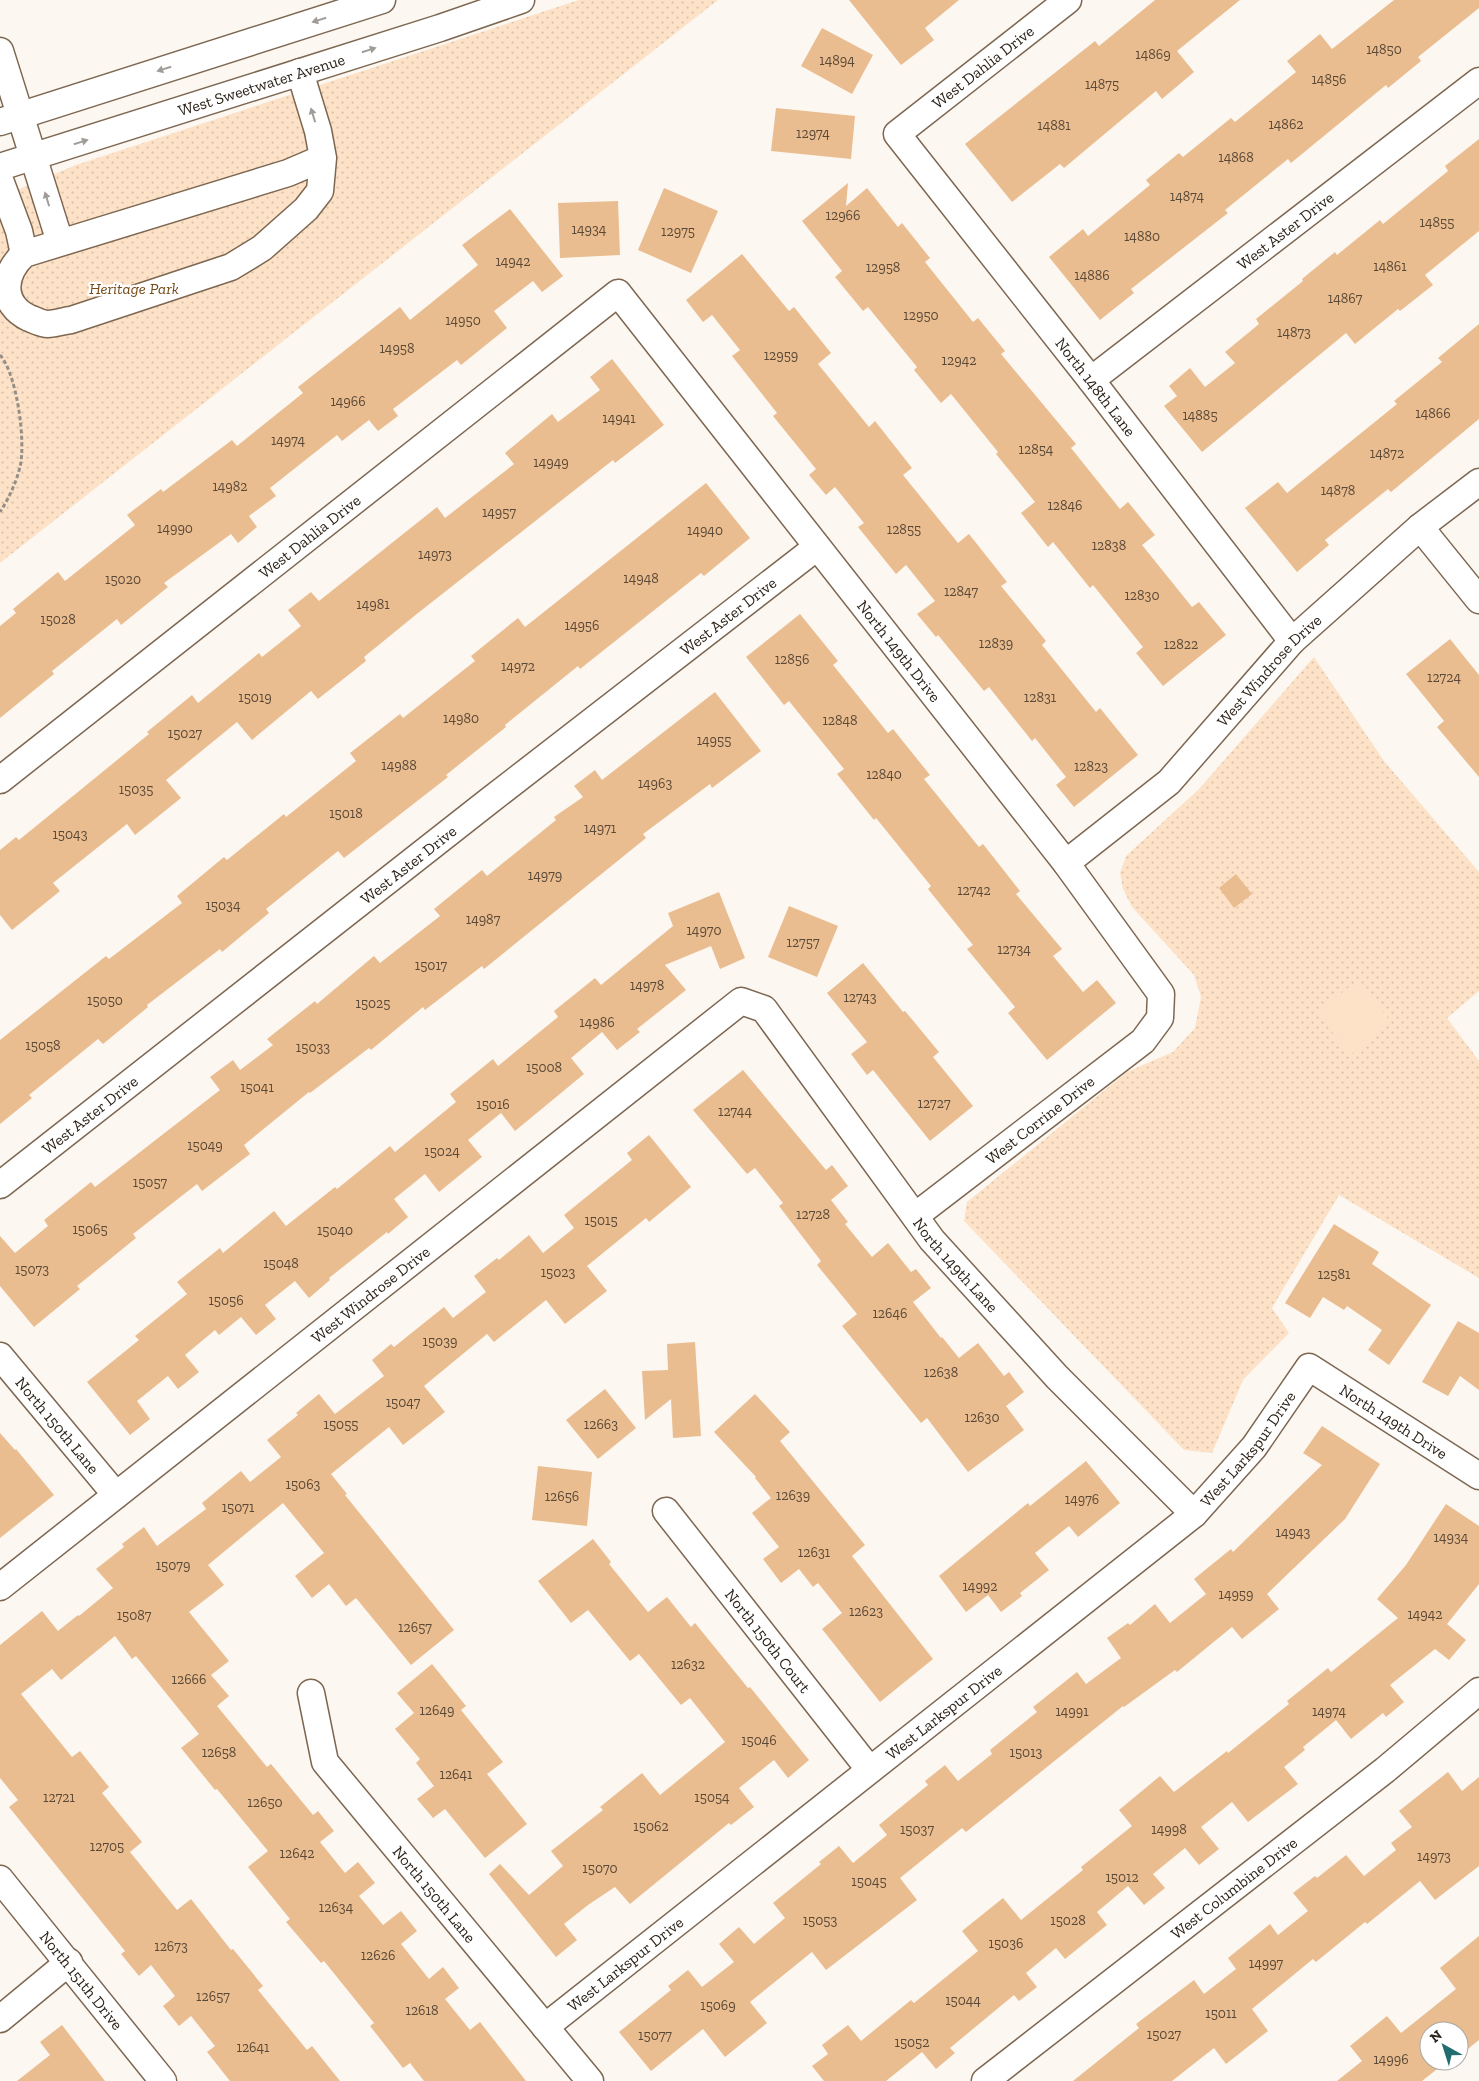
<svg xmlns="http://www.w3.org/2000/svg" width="1479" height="2081" viewBox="0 0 1479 2081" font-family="'Zilla Slab',serif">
	<defs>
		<pattern id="grass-dots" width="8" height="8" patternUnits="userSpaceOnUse" patternTransform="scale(1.25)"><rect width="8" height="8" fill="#fde2c8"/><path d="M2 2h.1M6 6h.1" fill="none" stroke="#d9c2ab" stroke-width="1.8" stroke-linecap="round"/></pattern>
	</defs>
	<rect width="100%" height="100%" fill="#fcf7f1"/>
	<path fill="url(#grass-dots)" d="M579 0H718L0 563V197L76 165Z
		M1314 657 1384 761 1479 872V991L1447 1018 1479 1061V1278L1339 1195 1272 1308 1289 1333 1243 1380 1212 1453 1184 1450 964 1221 967 1202 1127 1072 1173 1052 1195 1028 1201 997 1194 975 1132 907 1123 889 1120 873 1126 856 1199 789Z"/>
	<path fill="#fde2c8" d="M1358 980 1391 1022 1350 1055 1317 1013Z"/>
	<path fill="#eabd90" d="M849 0H959L925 28 934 40 901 65Z
		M1155 0H1240L1177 51 1194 72 1162 99 1156 91 1064 168 1060 164 1012 202 965 144 1095 41 1099 46Z
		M1394 0H1479V8L1418 57 1421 61 1388 88 1386 85 1291 163 1288 159 1225 210 1228 213 1131 289 1134 293 1100 320 1049 257 1083 229 1088 236 1150 185 1146 180 1179 153 1183 157 1231 118 1235 122 1296 72 1287 61 1320 34 1332 49Z
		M822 28 873 55 852 94 801 66Z
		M776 108 855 116 851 159 771 151Z
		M1479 139V231L1425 275 1433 285 1400 311 1398 309 1355 344 1346 333 1202 452 1164 406 1177 396 1169 386 1190 368 1205 387 1235 363 1225 352 1259 324 1256 319 1303 281 1302 279 1335 252 1337 255 1380 220 1383 224 1448 171 1445 166Z
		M848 183 846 206 867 188 898 227 902 223 930 258 925 262 973 322 978 318 1005 351 1001 354 1076 444 1071 448 1120 509 1128 502 1155 535 1142 545 1192 607 1199 602 1226 635 1163 686 1136 653 1143 647 1093 585 1090 588 1053 542 1048 547 1021 513 1035 502 996 454 998 452 951 394 941 403 914 370 917 367 868 307 863 311 835 277 842 271 802 221Z
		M664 188 718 211 691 273 638 250Z
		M618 201 620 255 560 258 558 203Z
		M510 209 563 276 542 292 533 281 494 311 507 328 461 365 457 360 393 409 398 416 378 431 369 420 342 441 337 435 270 488 276 496 249 516 257 527 238 543 231 534 164 583 168 587 121 625 117 619 52 671 54 674 0 718V626L16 613 13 609 58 572 65 581 135 525 127 515 161 489 163 492 232 440 237 446 303 393 298 387 400 307 410 320 478 265 462 245Z
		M742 254 789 311 794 307 831 353 818 364 869 427 875 421 912 468 903 475 958 543 969 534 1007 582 1001 586 1046 641 1042 645 1096 712 1100 708 1138 755 1074 807 1056 785 1066 777 1035 738 1032 741 989 687 984 691 938 635 936 637 917 614 935 601 906 565 896 574 858 527 864 523 835 487 826 495 809 475 816 469 773 416 777 413 732 356 740 350 712 315 703 322 686 300Z
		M1479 324V419L1391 492 1388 489 1325 540 1329 545 1297 572 1245 508 1278 482 1287 493 1397 404 1394 401 1442 362 1438 358Z
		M612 359 664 425 615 463 613 460 418 613 364 657 366 661 318 699 311 691 252 740 237 722 166 780 181 798 135 835 127 824 53 883 60 891 12 930 0 915V850L16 837 19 840 149 734 147 732 192 695 198 703 259 653 262 657 301 626 288 610 311 592 319 601 437 507 445 518 514 464 505 453 552 414 558 422 600 390 590 377Z
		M706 483 750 538 704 576 701 573 580 669 578 666 505 725 506 727 446 775 448 777 344 858 338 851 266 909 269 913 222 952 220 949 147 1005 148 1007 103 1044 98 1039 29 1095 32 1098 0 1124V1040L106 956 109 959 182 903 177 896 224 857 227 860 284 814 286 817 356 761 350 753 400 714 403 718 475 661 471 656 518 618 525 627Z
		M800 614 838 661 833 665 888 733 893 729 930 775 924 779 979 847 983 844 1020 891 1016 894 1062 949 1053 956 1083 992 1097 980 1116 1003 1047 1060 1008 1013 1015 1007 967 949 973 945 928 889 931 886 876 818 874 820 837 774 844 769 789 701 784 705 746 657Z
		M1450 639 1479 675V777L1437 727 1444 721 1406 674Z
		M715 692 761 751 712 788 710 784 643 834 646 838 484 969 482 966 425 1010 423 1007 371 1050 369 1048 310 1093 309 1092 244 1145 250 1154 202 1191 197 1184 133 1234 136 1238 77 1286 80 1289 34 1327 0 1286V1236L15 1253 48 1226 44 1220 91 1182 95 1187 220 1090 210 1077 233 1060 240 1070 273 1045 267 1039 315 1001 317 1004 374 956 380 963 440 916 434 909 482 870 487 876 556 820 554 817 583 797 574 786 595 770 602 780Z
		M1236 874 1252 894 1234 908 1219 888Z
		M719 892 745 958 720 969 711 946 665 965 686 990 637 1029 640 1032 617 1050 602 1032 571 1058 584 1074 515 1131 501 1113 468 1140 482 1157 439 1192 425 1174 394 1199 408 1217 388 1234 387 1232 329 1278 330 1280 309 1298 295 1281 265 1305 276 1319 256 1335 241 1317 219 1335 215 1330 185 1355 199 1372 178 1389 168 1376 137 1401 150 1419 130 1435 87 1382 139 1340 135 1336 187 1294 177 1282 220 1248 223 1253 274 1211 286 1226 335 1187 337 1189 390 1146 395 1152 456 1102 450 1094 493 1059 498 1066 558 1017 554 1011 595 978 601 985 673 926 668 913Z
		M789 906 838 926 817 977 768 957Z
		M863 963 903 1012 905 1011 939 1052 933 1057 973 1106 930 1141 873 1070 867 1075 851 1054 867 1042 827 993Z
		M743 1070 826 1170 832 1165 848 1186 831 1200 848 1222 845 1224 872 1257 888 1243 911 1272 916 1269 931 1288 913 1302 941 1338 942 1337 959 1358 978 1343 1004 1376 1009 1372 1024 1392 1006 1406 1024 1430 968 1472 927 1418 921 1423 842 1326 857 1314 817 1265 821 1261 779 1206 783 1203 755 1168 747 1174 693 1110Z
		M649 1135 691 1187 649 1222 646 1218 587 1266 607 1291 565 1324 546 1300 494 1342 487 1334 424 1386 445 1412 403 1445 389 1427 331 1474 347 1494 345 1495 454 1630 411 1665 356 1598 346 1606 329 1584 312 1598 295 1576 324 1553 283 1503 208 1565 224 1585 189 1612 229 1661 211 1675 229 1696 217 1706 267 1767 271 1764 313 1815 318 1811 334 1831 320 1842 345 1873 358 1862 375 1883 359 1896 383 1925 401 1911 417 1931 401 1944 429 1979 443 1967 459 1988 445 1999 470 2030 480 2022 526 2081H424L410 2063 403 2068 370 2026 374 2023 324 1961 321 1963 286 1922 290 1919 248 1867 268 1851 217 1789 215 1790 181 1748 199 1734 136 1656 132 1659 115 1636 61 1680 52 1669 21 1694 72 1757 80 1751 109 1787 102 1793 142 1842 130 1852 177 1910 191 1899 231 1950 233 1949 263 1986 258 1990 307 2050 312 2046 340 2081H230L207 2052 215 2046 191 2016 179 2026 163 2006 175 1996 151 1965 139 1976 121 1954 125 1951 9 1807 18 1800 0 1778V1645L42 1611 58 1631 78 1615 79 1616 113 1588 96 1569 124 1547 122 1544 144 1527 157 1546 206 1509 202 1503 241 1471 250 1482 281 1457 267 1440 298 1415 296 1413 319 1394 335 1414 384 1376 372 1360 391 1344 394 1347 444 1307 453 1318 486 1292 474 1276 497 1258 499 1260 529 1235 543 1253 574 1228 564 1215 632 1160 627 1153Z
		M1334 1224 1379 1252 1372 1264 1431 1305 1389 1365 1368 1350 1382 1330 1347 1306 1344 1310 1323 1297 1310 1318 1285 1303Z
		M1458 1321 1479 1333V1390L1460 1376 1448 1396 1422 1382Z
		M695 1342 701 1436 673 1438 671 1399 645 1420 642 1371 668 1370 667 1344Z
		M605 1389 636 1428 598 1459 566 1420Z
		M755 1394 790 1432 780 1441 865 1545 852 1556 933 1659 880 1702 822 1629 842 1613 818 1583 813 1587 799 1569 781 1583 763 1559 779 1547 752 1513 771 1498 755 1478 756 1477 714 1432Z
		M1322 1426 1380 1464 1345 1519 1267 1594 1279 1609 1242 1639 1232 1627 1177 1672 1175 1670 1124 1707 1123 1706 966 1832 962 1828 900 1878 917 1900 826 1970 812 1952 750 2002 767 2023 725 2057 703 2029 651 2071 619 2032 671 1990 668 1986 688 1970 702 1987 734 1962 719 1944 739 1927 754 1944 785 1918 773 1903 821 1864 819 1862 839 1846 853 1863 887 1835 879 1825 928 1785 925 1781 945 1765 958 1781 992 1754 990 1750 1037 1712 1033 1707 1077 1672 1086 1684 1121 1658 1107 1638 1128 1623 1130 1625 1155 1604 1170 1623 1206 1594 1194 1579 1231 1549 1233 1552 1322 1465 1303 1453Z
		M0 1433 15 1450 16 1449 54 1495 0 1538Z
		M1086 1461 1120 1503 1078 1537 1069 1526 1035 1553 1049 1570 1020 1593 1022 1596 1001 1612 988 1595 966 1612 939 1576 1028 1503 1030 1506Z
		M538 1466 592 1472 587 1526 532 1520Z
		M1446 1504 1479 1526V1584L1447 1624 1466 1640 1449 1660 1435 1649 1390 1685 1404 1702 1386 1717 1383 1713 1351 1739 1336 1720 1303 1747 1305 1750 1284 1767 1298 1784 1248 1822 1232 1802 1201 1827 1219 1849 1199 1865 1185 1848 1153 1874 1165 1888 1144 1905 1128 1886 1097 1912 1107 1925 1065 1959 1056 1948 1026 1973 1037 1987 1019 2001 1014 1995 950 2048 955 2053 936 2069 922 2052 886 2081H824L812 2066 828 2054 822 2045 848 2025 861 2041 911 2000 914 2003 978 1951 962 1931 1003 1898 1021 1920 1083 1870 1081 1867 1132 1826 1119 1810 1160 1776 1174 1792 1227 1751 1228 1753 1289 1704 1287 1701 1328 1668 1331 1672 1398 1618 1377 1599 1406 1565Z
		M593 1539 611 1562 609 1564 648 1612 667 1597 691 1627 695 1623 748 1688 750 1687 809 1760 788 1778 774 1760 739 1788 754 1807 731 1825 729 1823 630 1904 615 1887 588 1905 564 1924 577 1940 556 1957 489 1874 500 1864 529 1895 563 1866 551 1851 603 1810 600 1807 642 1773 660 1795 725 1742 690 1698 681 1705 639 1654 630 1661 588 1610 571 1623 538 1581Z
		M432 1664 466 1706 461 1710 503 1762 487 1774 527 1824 485 1858 445 1809 433 1818 417 1799 434 1786 416 1763 420 1759 395 1729 414 1713 397 1693Z
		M1448 1772 1462 1791 1479 1777V1866L1435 1900 1420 1881 1367 1924 1365 1922 1316 1962 1313 1959 1252 2009 1268 2031 1226 2064 1214 2048 1172 2081H1073L1139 2028 1136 2024 1194 1980 1204 1994 1236 1969 1228 1958 1270 1924 1278 1935 1308 1911 1293 1893 1315 1876 1317 1878 1346 1855 1364 1876 1396 1850 1391 1843 1412 1827 1399 1811Z
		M1479 1936V2040L1459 2056V2031H1429V2061H1453L1443 2069 1441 2066 1422 2081H1337L1362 2061 1350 2046 1387 2016 1401 2033 1456 1989 1440 1968Z
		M62 2025 105 2081H17L50 2055 40 2042Z"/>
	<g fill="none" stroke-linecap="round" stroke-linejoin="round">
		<g stroke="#7d6751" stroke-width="29">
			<g id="minor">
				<path id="s1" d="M1068 0 897 134 1091 380 1292 641"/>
				<path d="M0 51 60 242"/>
				<path d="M300 72 318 131 323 158 320 191 306 209 262 248 231 267 71 320C63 321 55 324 48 324 41 324 35 320 29 318 0 304 2 275 24 254L288 173 323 158"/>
				<path d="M0 122 382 0"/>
				<path id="s2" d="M0 167 440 28 521 0"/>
				<path d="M0 180 19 231 24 254"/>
				<path id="s3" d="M1091 380 1479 81"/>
				<path d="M1420 527 1479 600"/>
				<path id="s4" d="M0 780 618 293 1066 863 1161 994 1160 1018 1143 1041 915 1216"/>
				<path id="s5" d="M1066 863 1169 782 1292 641 1420 527 1479 482"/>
				<path id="s6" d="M0 1185 489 801 817 547"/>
				<path id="s7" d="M0 1356 116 1495"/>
				<path id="s8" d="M666 1511 869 1769"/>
				<path id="s9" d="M0 1587 741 1001 764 1009 932 1240 1057 1377 1194 1514"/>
				<path id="s10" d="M311 1693 325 1762 590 2081"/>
				<path id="s11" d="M0 1879 163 2081"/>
				<path d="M0 2019 69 1962"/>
				<path id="s12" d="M545 2027 1194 1514 1254 1447 1309 1367 1479 1476"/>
				<path id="s13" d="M985 2081 1385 1770 1479 1691"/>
			</g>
		</g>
		<path stroke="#968f88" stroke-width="3" stroke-dasharray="4 2.5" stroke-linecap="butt" d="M0 355C17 374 26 442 20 467 16 483 9 498 0 512"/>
		<use href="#minor" stroke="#fff" stroke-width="26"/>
	</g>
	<defs><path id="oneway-solid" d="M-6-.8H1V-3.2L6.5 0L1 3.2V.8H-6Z" transform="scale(1.25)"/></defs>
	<g fill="#a09c98">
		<use href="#oneway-solid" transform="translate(319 20) rotate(162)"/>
		<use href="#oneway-solid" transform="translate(369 50) rotate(-18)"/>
		<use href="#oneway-solid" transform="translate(164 69) rotate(162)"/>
		<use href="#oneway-solid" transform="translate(313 115) rotate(-107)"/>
		<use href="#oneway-solid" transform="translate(81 142) rotate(-17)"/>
		<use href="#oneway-solid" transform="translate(47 199) rotate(-107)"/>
	</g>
	<g text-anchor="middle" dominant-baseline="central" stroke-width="4.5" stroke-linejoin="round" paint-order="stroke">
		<g font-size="14" fill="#5b4937">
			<text x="1384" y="49">14850</text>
			<text x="1153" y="54">14869</text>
			<text x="837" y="60">14894</text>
			<text x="1329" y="79">14856</text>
			<text x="1102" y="84">14875</text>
			<text x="1286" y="124">14862</text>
			<text x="1054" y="125">14881</text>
			<text x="813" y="133">12974</text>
			<text x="1236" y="157">14868</text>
			<text x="1187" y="196">14874</text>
			<text x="843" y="215">12966</text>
			<text x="1437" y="222">14855</text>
			<text x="589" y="229">14934</text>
			<text x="678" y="231">12975</text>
			<text x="1142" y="236">14880</text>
			<text x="513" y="261">14942</text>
			<text x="1390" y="266">14861</text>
			<text x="883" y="267">12958</text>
			<text x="1092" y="275">14886</text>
			<text x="1345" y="298">14867</text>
			<text x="921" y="315">12950</text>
			<text x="463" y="320">14950</text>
			<text x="1294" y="332">14873</text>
			<text x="397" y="348">14958</text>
			<text x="781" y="355">12959</text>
			<text x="959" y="360">12942</text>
			<text x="348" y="401">14966</text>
			<text x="1433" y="413">14866</text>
			<text x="1200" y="415">14885</text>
			<text x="619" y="418">14941</text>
			<text x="288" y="440">14974</text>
			<text x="1036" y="449">12854</text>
			<text x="1387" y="453">14872</text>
			<text x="551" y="462">14949</text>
			<text x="230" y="486">14982</text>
			<text x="1338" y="490">14878</text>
			<text x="1065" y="505">12846</text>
			<text x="499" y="512">14957</text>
			<text x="175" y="528">14990</text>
			<text x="904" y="529">12855</text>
			<text x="705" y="530">14940</text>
			<text x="1109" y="545">12838</text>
			<text x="435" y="554">14973</text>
			<text x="641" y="578">14948</text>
			<text x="123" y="579">15020</text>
			<text x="961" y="591">12847</text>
			<text x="1142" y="595">12830</text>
			<text x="373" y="604">14981</text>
			<text x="58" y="619">15028</text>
			<text x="582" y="625">14956</text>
			<text x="996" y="643">12839</text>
			<text x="1181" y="644">12822</text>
			<text x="792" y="659">12856</text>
			<text x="518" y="666">14972</text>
			<text x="1444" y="677">12724</text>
			<text x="255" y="697">15019</text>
			<text x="1040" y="697">12831</text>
			<text x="461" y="718">14980</text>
			<text x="840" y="720">12848</text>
			<text x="185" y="733">15027</text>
			<text x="714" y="740">14955</text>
			<text x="399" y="765">14988</text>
			<text x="1091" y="766">12823</text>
			<text x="884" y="774">12840</text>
			<text x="655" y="783">14963</text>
			<text x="136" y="789">15035</text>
			<text x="346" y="813">15018</text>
			<text x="600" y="828">14971</text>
			<text x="70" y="834">15043</text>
			<text x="545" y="875">14979</text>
			<text x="974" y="890">12742</text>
			<text x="223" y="905">15034</text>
			<text x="483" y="919">14987</text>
			<text x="704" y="930">14970</text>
			<text x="803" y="942">12757</text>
			<text x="1014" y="949">12734</text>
			<text x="431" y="965">15017</text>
			<text x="647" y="985">14978</text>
			<text x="860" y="997">12743</text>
			<text x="105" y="1000">15050</text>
			<text x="373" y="1003">15025</text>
			<text x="597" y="1022">14986</text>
			<text x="43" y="1045">15058</text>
			<text x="313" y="1047">15033</text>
			<text x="544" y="1067">15008</text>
			<text x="257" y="1087">15041</text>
			<text x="934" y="1103">12727</text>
			<text x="493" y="1104">15016</text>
			<text x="735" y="1111">12744</text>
			<text x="205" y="1145">15049</text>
			<text x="442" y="1151">15024</text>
			<text x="150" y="1182">15057</text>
			<text x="813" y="1214">12728</text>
			<text x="601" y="1220">15015</text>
			<text x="90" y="1229">15065</text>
			<text x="335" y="1230">15040</text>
			<text x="281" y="1263">15048</text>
			<text x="32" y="1269">15073</text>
			<text x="558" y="1272">15023</text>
			<text x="1334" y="1274">12581</text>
			<text x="226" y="1300">15056</text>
			<text x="890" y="1313">12646</text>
			<text x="440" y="1341">15039</text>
			<text x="941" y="1372">12638</text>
			<text x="403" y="1402">15047</text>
			<text x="982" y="1417">12630</text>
			<text x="341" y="1424">15055</text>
			<text x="601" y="1424">12663</text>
			<text x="303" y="1484">15063</text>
			<text x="793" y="1495">12639</text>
			<text x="562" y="1496">12656</text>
			<text x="1082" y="1499">14976</text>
			<text x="238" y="1507">15071</text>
			<text x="1293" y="1532">14943</text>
			<text x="1451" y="1537">14934</text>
			<text x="814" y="1552">12631</text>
			<text x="173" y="1565">15079</text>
			<text x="980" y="1586">14992</text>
			<text x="1236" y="1594">14959</text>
			<text x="866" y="1611">12623</text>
			<text x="1425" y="1614">14942</text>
			<text x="134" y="1615">15087</text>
			<text x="415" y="1627">12657</text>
			<text x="688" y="1664">12632</text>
			<text x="189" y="1679">12666</text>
			<text x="437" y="1710">12649</text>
			<text x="1072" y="1711">14991</text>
			<text x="1329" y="1711">14974</text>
			<text x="759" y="1740">15046</text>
			<text x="219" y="1752">12658</text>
			<text x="1026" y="1752">15013</text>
			<text x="456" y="1774">12641</text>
			<text x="59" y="1797">12721</text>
			<text x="712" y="1797">15054</text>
			<text x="265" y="1802">12650</text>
			<text x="651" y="1826">15062</text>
			<text x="917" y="1829">15037</text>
			<text x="1169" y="1829">14998</text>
			<text x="107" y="1846">12705</text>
			<text x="297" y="1853">12642</text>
			<text x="1434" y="1856">14973</text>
			<text x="600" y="1868">15070</text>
			<text x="1122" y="1877">15012</text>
			<text x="869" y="1881">15045</text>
			<text x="336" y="1907">12634</text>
			<text x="820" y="1920">15053</text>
			<text x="1068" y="1920">15028</text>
			<text x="1006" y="1943">15036</text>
			<text x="171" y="1946">12673</text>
			<text x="378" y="1955">12626</text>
			<text x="1266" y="1963">14997</text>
			<text x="213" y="1996">12657</text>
			<text x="963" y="2000">15044</text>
			<text x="718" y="2005">15069</text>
			<text x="422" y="2010">12618</text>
			<text x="1221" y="2013">15011</text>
			<text x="1164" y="2034">15027</text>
			<text x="655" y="2035">15077</text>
			<text x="912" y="2042">15052</text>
			<text x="253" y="2047">12641</text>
			<text x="1391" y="2059">14996</text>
		</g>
		<g font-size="16" fill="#2b2219" stroke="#fff">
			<text transform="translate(983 67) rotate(-38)">West Dahlia Drive</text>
			<text stroke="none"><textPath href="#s2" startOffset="274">West Sweetwater Avenue</textPath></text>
			<text stroke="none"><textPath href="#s3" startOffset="245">West Aster Drive</textPath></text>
			<text stroke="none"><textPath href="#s1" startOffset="539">North 148th Lane</textPath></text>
			<text stroke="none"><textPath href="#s4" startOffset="394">West Dahlia Drive</textPath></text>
			<text stroke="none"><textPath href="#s6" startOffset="924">West Aster Drive</textPath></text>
			<text stroke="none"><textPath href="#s4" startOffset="1242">North 149th Drive</textPath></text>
			<text stroke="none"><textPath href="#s5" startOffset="281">West Windrose Drive</textPath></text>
			<text stroke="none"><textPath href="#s6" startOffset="519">West Aster Drive</textPath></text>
			<text stroke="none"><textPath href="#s6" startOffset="114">West Aster Drive</textPath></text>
			<text transform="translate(1040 1120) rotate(-38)">West Corrine Drive</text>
			<text stroke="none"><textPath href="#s9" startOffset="1289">North 149th Lane</textPath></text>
			<text stroke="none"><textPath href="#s9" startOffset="472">West Windrose Drive</textPath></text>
			<text stroke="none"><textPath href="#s12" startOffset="1115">North 149th Drive</textPath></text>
			<text stroke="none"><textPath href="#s7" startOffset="90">North 150th Lane</textPath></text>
			<text stroke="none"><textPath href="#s12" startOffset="912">West Larkspur Drive</textPath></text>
			<text stroke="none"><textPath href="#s8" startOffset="165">North 150th Court</textPath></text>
			<text stroke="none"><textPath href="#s12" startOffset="508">West Larkspur Drive</textPath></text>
			<text stroke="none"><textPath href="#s13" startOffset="315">West Columbine Drive</textPath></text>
			<text stroke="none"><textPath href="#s10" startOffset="242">North 150th Lane</textPath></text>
			<text stroke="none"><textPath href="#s12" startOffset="102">West Larkspur Drive</textPath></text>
			<text stroke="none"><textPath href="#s11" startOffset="130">North 151th Drive</textPath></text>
		</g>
		<g font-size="16" font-style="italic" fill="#744916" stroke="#fff">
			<text x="134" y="288">Heritage Park</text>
		</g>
	</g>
	<g transform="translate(1444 2046) rotate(321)"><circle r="24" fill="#ffffff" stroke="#aaa7a3"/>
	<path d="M0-4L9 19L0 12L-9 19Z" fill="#216d70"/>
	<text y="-8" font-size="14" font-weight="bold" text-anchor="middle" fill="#2b2219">N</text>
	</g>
</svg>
